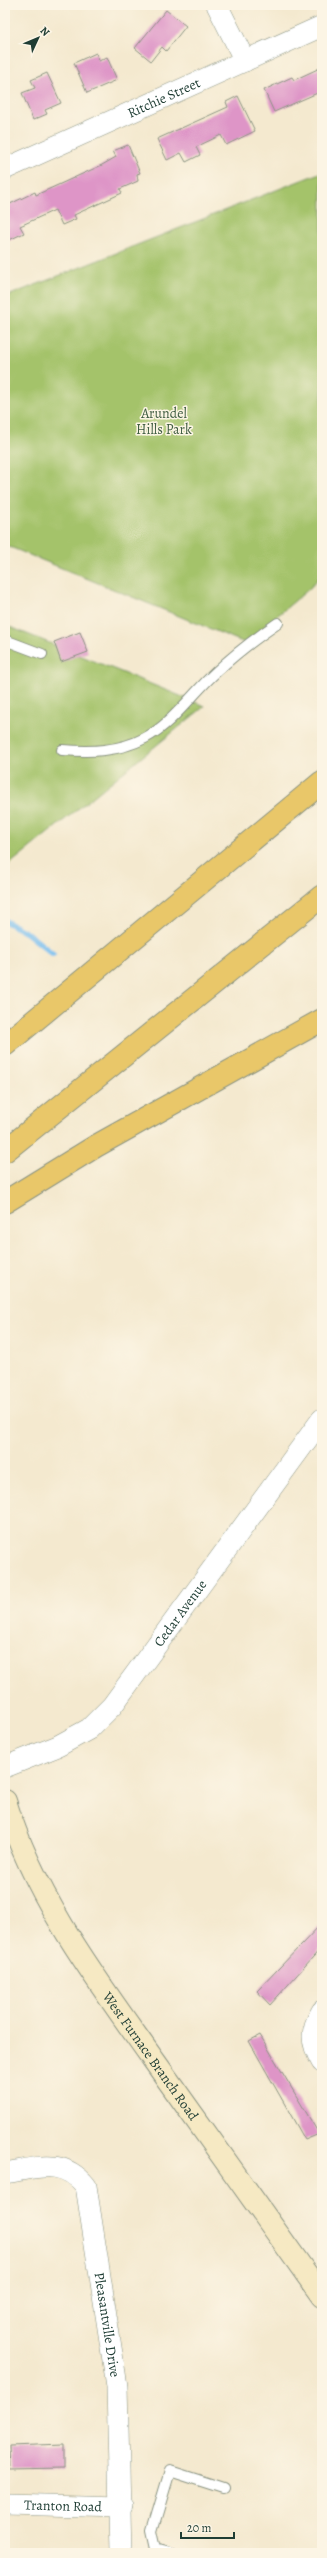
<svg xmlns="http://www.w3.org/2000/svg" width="327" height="2558" viewBox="0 0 327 2558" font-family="Alegreya,serif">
	<rect width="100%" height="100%" fill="#fcf5e5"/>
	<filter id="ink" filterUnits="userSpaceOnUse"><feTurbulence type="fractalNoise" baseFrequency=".025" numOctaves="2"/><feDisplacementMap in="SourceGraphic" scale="8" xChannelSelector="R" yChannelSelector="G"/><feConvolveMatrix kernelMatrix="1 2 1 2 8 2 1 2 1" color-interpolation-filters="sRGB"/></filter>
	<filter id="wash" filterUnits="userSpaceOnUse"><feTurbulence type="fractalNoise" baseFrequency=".012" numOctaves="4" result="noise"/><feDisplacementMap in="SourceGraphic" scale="16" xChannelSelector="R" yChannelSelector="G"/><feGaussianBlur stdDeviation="0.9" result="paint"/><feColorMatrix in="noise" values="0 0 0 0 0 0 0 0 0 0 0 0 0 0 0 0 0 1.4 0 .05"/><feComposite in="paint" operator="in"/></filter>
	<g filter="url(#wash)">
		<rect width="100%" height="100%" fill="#f4e9cf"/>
		<path fill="#a4c36b" stroke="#628050" d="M322 172V574L310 588 245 643 5 545V297Z
			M5 625 205 706 5 868Z"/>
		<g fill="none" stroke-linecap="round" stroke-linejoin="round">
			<path stroke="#79bff0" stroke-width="5.5" d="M5 921 27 933 53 954"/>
		</g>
		<g id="blocks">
			<path fill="#de95c7" d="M166 10 186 26 166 51 162 47 151 61 135 48Z
				M96 53 99 61 107 57 117 80 87 93 74 63Z
				M322 67V91L274 112 264 90 292 77 294 80Z
				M47 73 61 103 45 110 47 114 33 120 22 93 35 88 31 80Z
				M238 96 255 131 226 145 221 135 196 147 200 155 186 162 181 153 167 160 157 139 228 107 226 102Z
				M128 145 140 173 137 174 138 181 120 189 122 193 74 215 76 219 62 225 55 210 20 226 24 233 5 242V194L10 204 35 192 36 195 102 165 116 157 113 151Z
				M80 632 88 652 61 662 54 642Z
				M322 1923V1947L270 2005 257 1991Z
				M260 2035 319 2134 305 2140 249 2041Z
				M64 2444V2468L10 2469 9 2446Z"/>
		</g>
	</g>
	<g filter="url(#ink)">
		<use href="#blocks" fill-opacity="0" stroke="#8a9382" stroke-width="1"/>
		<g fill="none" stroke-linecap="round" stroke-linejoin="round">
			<g stroke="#8a9382" stroke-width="12">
				<path id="lane" d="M5 640 42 654
					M62 750C91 752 118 752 145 738 172 724 193 693 216 672 235 654 256 638 278 623
					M156 2549 152 2531 170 2471 223 2488
					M156 2553V2549L171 2553"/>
			</g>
			<g stroke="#8a9382" stroke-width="22">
				<g id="street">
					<path d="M217 5 245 61"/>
					<path id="s1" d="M5 169 322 26"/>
					<path id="s2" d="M5 1767 58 1746 89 1729 112 1706 322 1419"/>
					<path d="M322 2011C310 2031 310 2042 322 2062"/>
					<path id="s3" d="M5 2173C38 2168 62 2157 86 2186L117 2386 121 2553"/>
					<path id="s4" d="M5 2504 122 2507"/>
				</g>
			</g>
			<g stroke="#8a9382" stroke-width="24">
				<g id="secondary">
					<path id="s5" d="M5 1801C35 1899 97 1980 155 2062 211 2140 266 2218 322 2296"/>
				</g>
			</g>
			<g stroke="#8a9382" stroke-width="24">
				<path id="highway" d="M5 1045 322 782
					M5 1151 322 896
					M5 1202 96 1146 322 1020"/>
			</g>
			<use href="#lane" stroke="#fff" stroke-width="10"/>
			<use href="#street" stroke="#fff" stroke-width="21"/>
			<use href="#secondary" stroke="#f6e9c3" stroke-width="22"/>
			<use href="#highway" stroke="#e9c769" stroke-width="22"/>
		</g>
	</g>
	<g text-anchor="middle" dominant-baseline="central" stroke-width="3" stroke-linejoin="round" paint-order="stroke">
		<g font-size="14" fill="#1f3d34" stroke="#fcf5e5">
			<text stroke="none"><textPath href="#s1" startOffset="174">Ritchie Street</textPath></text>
			<text stroke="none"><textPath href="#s2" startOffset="240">Cedar Avenue</textPath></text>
			<text stroke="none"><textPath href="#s5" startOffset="295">West Furnace Branch Road</textPath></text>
			<text stroke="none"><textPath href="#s3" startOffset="228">Pleasantville Drive</textPath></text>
			<text stroke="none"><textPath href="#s4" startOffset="58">Tranton Road</textPath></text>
		</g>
		<g font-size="14" fill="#405e42" stroke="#fcf5e5">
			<text x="164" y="413">Arundel<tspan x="164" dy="16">Hills Park</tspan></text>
		</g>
	</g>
	<rect width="327" height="2558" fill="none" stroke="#fcf5e5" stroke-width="20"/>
	<g transform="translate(38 38) rotate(46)" stroke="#fcf5e5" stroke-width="3" paint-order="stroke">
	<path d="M0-3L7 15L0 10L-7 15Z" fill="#1f3d34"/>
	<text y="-6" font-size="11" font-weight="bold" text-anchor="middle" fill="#1f3d34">N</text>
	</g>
	<path d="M181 2532v6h53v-6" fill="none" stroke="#1f3d34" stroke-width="2"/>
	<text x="187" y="2532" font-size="12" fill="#1f3d34" stroke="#fcf5e5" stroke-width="3" paint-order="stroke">20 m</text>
</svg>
